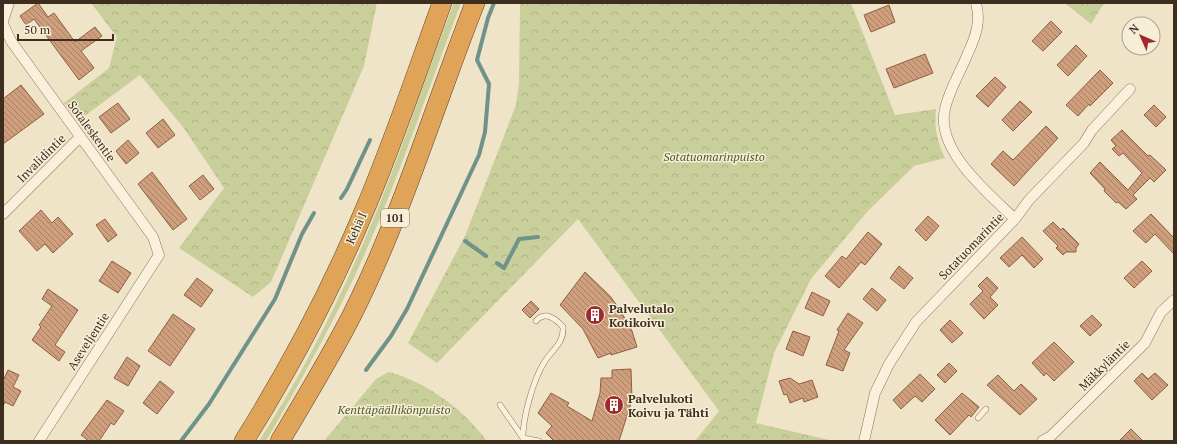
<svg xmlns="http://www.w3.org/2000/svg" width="1177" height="444" viewBox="0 0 1177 444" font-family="'PT Serif',serif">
	<defs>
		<pattern id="forest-crowns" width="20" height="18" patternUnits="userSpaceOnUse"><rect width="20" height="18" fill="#c9cf9b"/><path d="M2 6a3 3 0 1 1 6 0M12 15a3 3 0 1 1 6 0" fill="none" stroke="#aeb285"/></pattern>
		<pattern id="building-back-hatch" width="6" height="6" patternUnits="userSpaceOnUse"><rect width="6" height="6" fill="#cf9f7d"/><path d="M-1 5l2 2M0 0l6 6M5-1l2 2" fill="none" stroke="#a98266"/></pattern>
	</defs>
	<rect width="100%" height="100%" fill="#f0e4c8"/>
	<path fill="#c9cf9b" d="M454 3H461C429 86 402 170 366 251 337 317 302 379 266 441H259C311 361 353 273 387 185 411 125 430 63 454 3Z"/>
	<path fill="url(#forest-crowns)" d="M91 3H377L364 66 271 282 253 297 179 248 224 188 183 127 140 75 78 121 64 103 109 68 117 37Z
		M520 3H851L895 115 936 109C934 128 937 142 945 158L914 166 867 212 811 279 774 353 756 423 834 441H695L719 411 578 219 437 363 408 343 465 236 516 105 519 84Z
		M1065 3H1104L1091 24Z
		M389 372C427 382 464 410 487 441H324L376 379Z"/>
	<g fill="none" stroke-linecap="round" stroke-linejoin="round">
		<path stroke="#6f938a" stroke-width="4" d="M341 198 347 189 370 140
			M465 241 486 256
			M497 263 504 268 519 239 538 237
			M366 370 391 336 407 309 479 155 485 132 489 84 477 60 488 18 494 3
			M181 441 209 404 275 299 302 234 314 213"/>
	</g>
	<path fill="url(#building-back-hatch)" stroke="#8d5f41" d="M38 3 48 17 54 13 75 42 95 27 102 36 81 51 94 68 79 80 34 19 26 25 20 16Z
		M889 5 895 22 871 32 864 15Z
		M1051 21 1062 32 1043 51 1032 41Z
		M1076 45 1087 56 1068 76 1057 65Z
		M925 54 933 73 894 88 886 69Z
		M1100 70 1113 83 1090 106 1089 104 1078 116 1066 105Z
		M995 77 1006 87 988 107 976 96Z
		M21 85 44 114 3 144V99Z
		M1020 101 1032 112 1013 131 1002 120Z
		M118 103 130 119 111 133 99 117Z
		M1154 105 1166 117 1156 127 1144 115Z
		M163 119 175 135 158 148 146 133Z
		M1046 126 1058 138 1014 186 991 164 1003 151 1013 160Z
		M1122 130 1148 156 1150 155 1166 170 1154 182 1150 178 1133 195 1137 199 1126 209 1118 202 1116 203 1104 191 1105 189 1090 173 1100 162 1128 190 1142 173 1123 153 1119 156 1112 149 1116 146 1111 140Z
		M128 140 139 153 126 164 116 151Z
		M152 172 187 219 173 230 138 184Z
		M203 175 214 189 200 200 189 186Z
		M41 210 52 223 58 217 73 234 53 253 45 244 37 251 19 231Z
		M1151 214 1174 238V254L1155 234 1146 243 1133 231Z
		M928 216 939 226 926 241 915 230Z
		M105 219 117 235 108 242 96 225Z
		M1053 222 1061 230 1063 228 1079 244 1076 248V252H1066L1063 255 1056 248 1058 246 1043 231Z
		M868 232 882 244 865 265 861 262 839 288 825 276 842 256 846 259Z
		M1022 237 1043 259 1034 268 1022 255 1009 267 1000 258Z
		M112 261 131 273 118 293 99 281Z
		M1142 261 1152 271 1134 288 1124 278Z
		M899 266 913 278 904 289 890 278Z
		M585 272 610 296 620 310 632 331 637 347 611 355V353L598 358 583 329 560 305Z
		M987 277 998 288 990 297 998 305 984 319 970 304 983 291 978 286Z
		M197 278 213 290 201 307 184 295Z
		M872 288 886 300 877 311 863 299Z
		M48 289 78 310 55 345 65 352 59 361 32 340 41 327 39 325 52 306 42 299Z
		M812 292 830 301 823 316 805 308Z
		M531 301 539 309 530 318 522 310Z
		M848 313 863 323 844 350 850 353 843 371 826 365 839 331 837 330Z
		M173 314 195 329 170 366 148 351Z
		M1092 315 1102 325 1090 336 1080 326Z
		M950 320 963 333 952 343 940 330Z
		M793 331 810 337 803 356 786 349Z
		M1054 342 1074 362 1054 381 1046 373 1044 376 1032 363Z
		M127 357 140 366 128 386 114 378Z
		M949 363 957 371 945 383 937 375Z
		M631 369 632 400 619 441H554L546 433 552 426 538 413 551 393 569 403 567 406 592 421 600 393 601 378H612V370Z
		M8 370 19 375 13 387 21 391 13 406 5 402 3 406V381Z
		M1142 373 1148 379 1155 373 1168 385 1152 400 1134 381Z
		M920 374 935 389 922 402 915 396 901 409 893 400Z
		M998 375 1014 391 1021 384 1037 399 1020 415 987 385Z
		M790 378 799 384 812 380 818 397 804 402 803 398 790 403 787 394 784 395 779 381Z
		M160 381 174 392 157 414 143 403Z
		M962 393 979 407 971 417 969 415 950 435 935 420Z
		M107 400 124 411 114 425 111 423 99 441H89L81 435Z
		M1131 429 1143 441H1119Z"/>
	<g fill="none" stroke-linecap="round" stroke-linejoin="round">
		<g stroke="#8d765c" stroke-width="6">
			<path id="lane" d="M500 405 523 438 539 441
				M978 418 986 409
				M523 441C522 419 533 380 545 361 553 349 564 343 563 327 556 319 545 310 536 321"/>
		</g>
		<g stroke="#8d765c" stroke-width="11">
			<path id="street" d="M976 3C981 21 976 36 968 53 961 71 949 90 945 109 935 150 988 193 1015 219
				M3 21 9 3
				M3 24 11 41 153 237 159 255 39 441
				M3 214 80 137
				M864 441 875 393 889 364 916 322 1015 219 1029 200 1084 143 1092 130 1130 89
				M1042 441 1051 436 1145 343 1161 312 1174 300"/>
		</g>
		<g stroke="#5b4430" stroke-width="20">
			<path id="highway" d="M244 441C289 369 329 294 362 216 392 147 416 74 442 3
				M280 441C305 399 330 358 352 315 402 215 434 107 475 3"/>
		</g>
		<use href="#lane" stroke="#faf1dc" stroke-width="5"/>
		<use href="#street" stroke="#faf1dc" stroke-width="10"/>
		<use href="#highway" stroke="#e0a458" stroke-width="19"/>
	</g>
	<defs>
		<g id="building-disc" transform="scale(1)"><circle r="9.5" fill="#9e2a2b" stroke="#f7eed8"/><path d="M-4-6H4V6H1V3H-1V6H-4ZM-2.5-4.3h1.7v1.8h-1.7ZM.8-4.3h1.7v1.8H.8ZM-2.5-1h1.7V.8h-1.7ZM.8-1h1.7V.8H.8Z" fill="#fff"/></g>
	</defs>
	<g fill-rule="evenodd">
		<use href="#building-disc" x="595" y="315"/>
		<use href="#building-disc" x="614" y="405"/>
	</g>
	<g text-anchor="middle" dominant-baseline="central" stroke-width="3" stroke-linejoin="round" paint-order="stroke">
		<rect fill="#f7eed8" stroke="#756857" stroke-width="1" x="381" y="209" width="28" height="18" rx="3"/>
		<g font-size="11" font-weight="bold" fill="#3d2e20">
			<text x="395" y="218">101</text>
		</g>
		<g font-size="12" fill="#3d2e20" stroke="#f7eed8">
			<text transform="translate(92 131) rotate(54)">Sotaleskentie</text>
			<text transform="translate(41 158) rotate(-45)">Invalidintie</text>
			<text transform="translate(356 228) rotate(-66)">Kehä I</text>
			<text transform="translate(971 246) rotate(-46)">Sotatuomarintie</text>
			<text transform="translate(88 341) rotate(-57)">Aseveljentie</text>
			<text transform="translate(1104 365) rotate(-45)">Mäkkyläntie</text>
		</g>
		<g font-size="12" font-style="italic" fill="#4d5a26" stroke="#f7eed8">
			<text x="714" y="156">Sotatuomarinpuisto</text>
			<text x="394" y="409">Kenttäpäällikönpuisto</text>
		</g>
		<g font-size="12" font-weight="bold" fill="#3d2e20" stroke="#f7eed8" text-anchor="start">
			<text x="609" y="308">Palvelutalo<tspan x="609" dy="14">Kotikoivu</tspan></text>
			<text x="628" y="398">Palvelukoti<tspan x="628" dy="14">Koivu ja Tähti</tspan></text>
		</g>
	</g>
	<rect width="1177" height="444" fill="none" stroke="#3d2e20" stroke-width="8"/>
	<g transform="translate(1141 36) rotate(315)"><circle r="19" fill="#f7eed8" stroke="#ada18e"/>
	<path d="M0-3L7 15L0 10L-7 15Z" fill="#9e2a2b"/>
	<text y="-6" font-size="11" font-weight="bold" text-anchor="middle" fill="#3d2e20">N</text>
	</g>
	<path d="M18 34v6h95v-6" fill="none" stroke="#3d2e20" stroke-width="2"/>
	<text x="24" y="34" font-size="12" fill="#3d2e20" stroke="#f7eed8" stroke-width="3" paint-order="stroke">50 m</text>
</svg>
